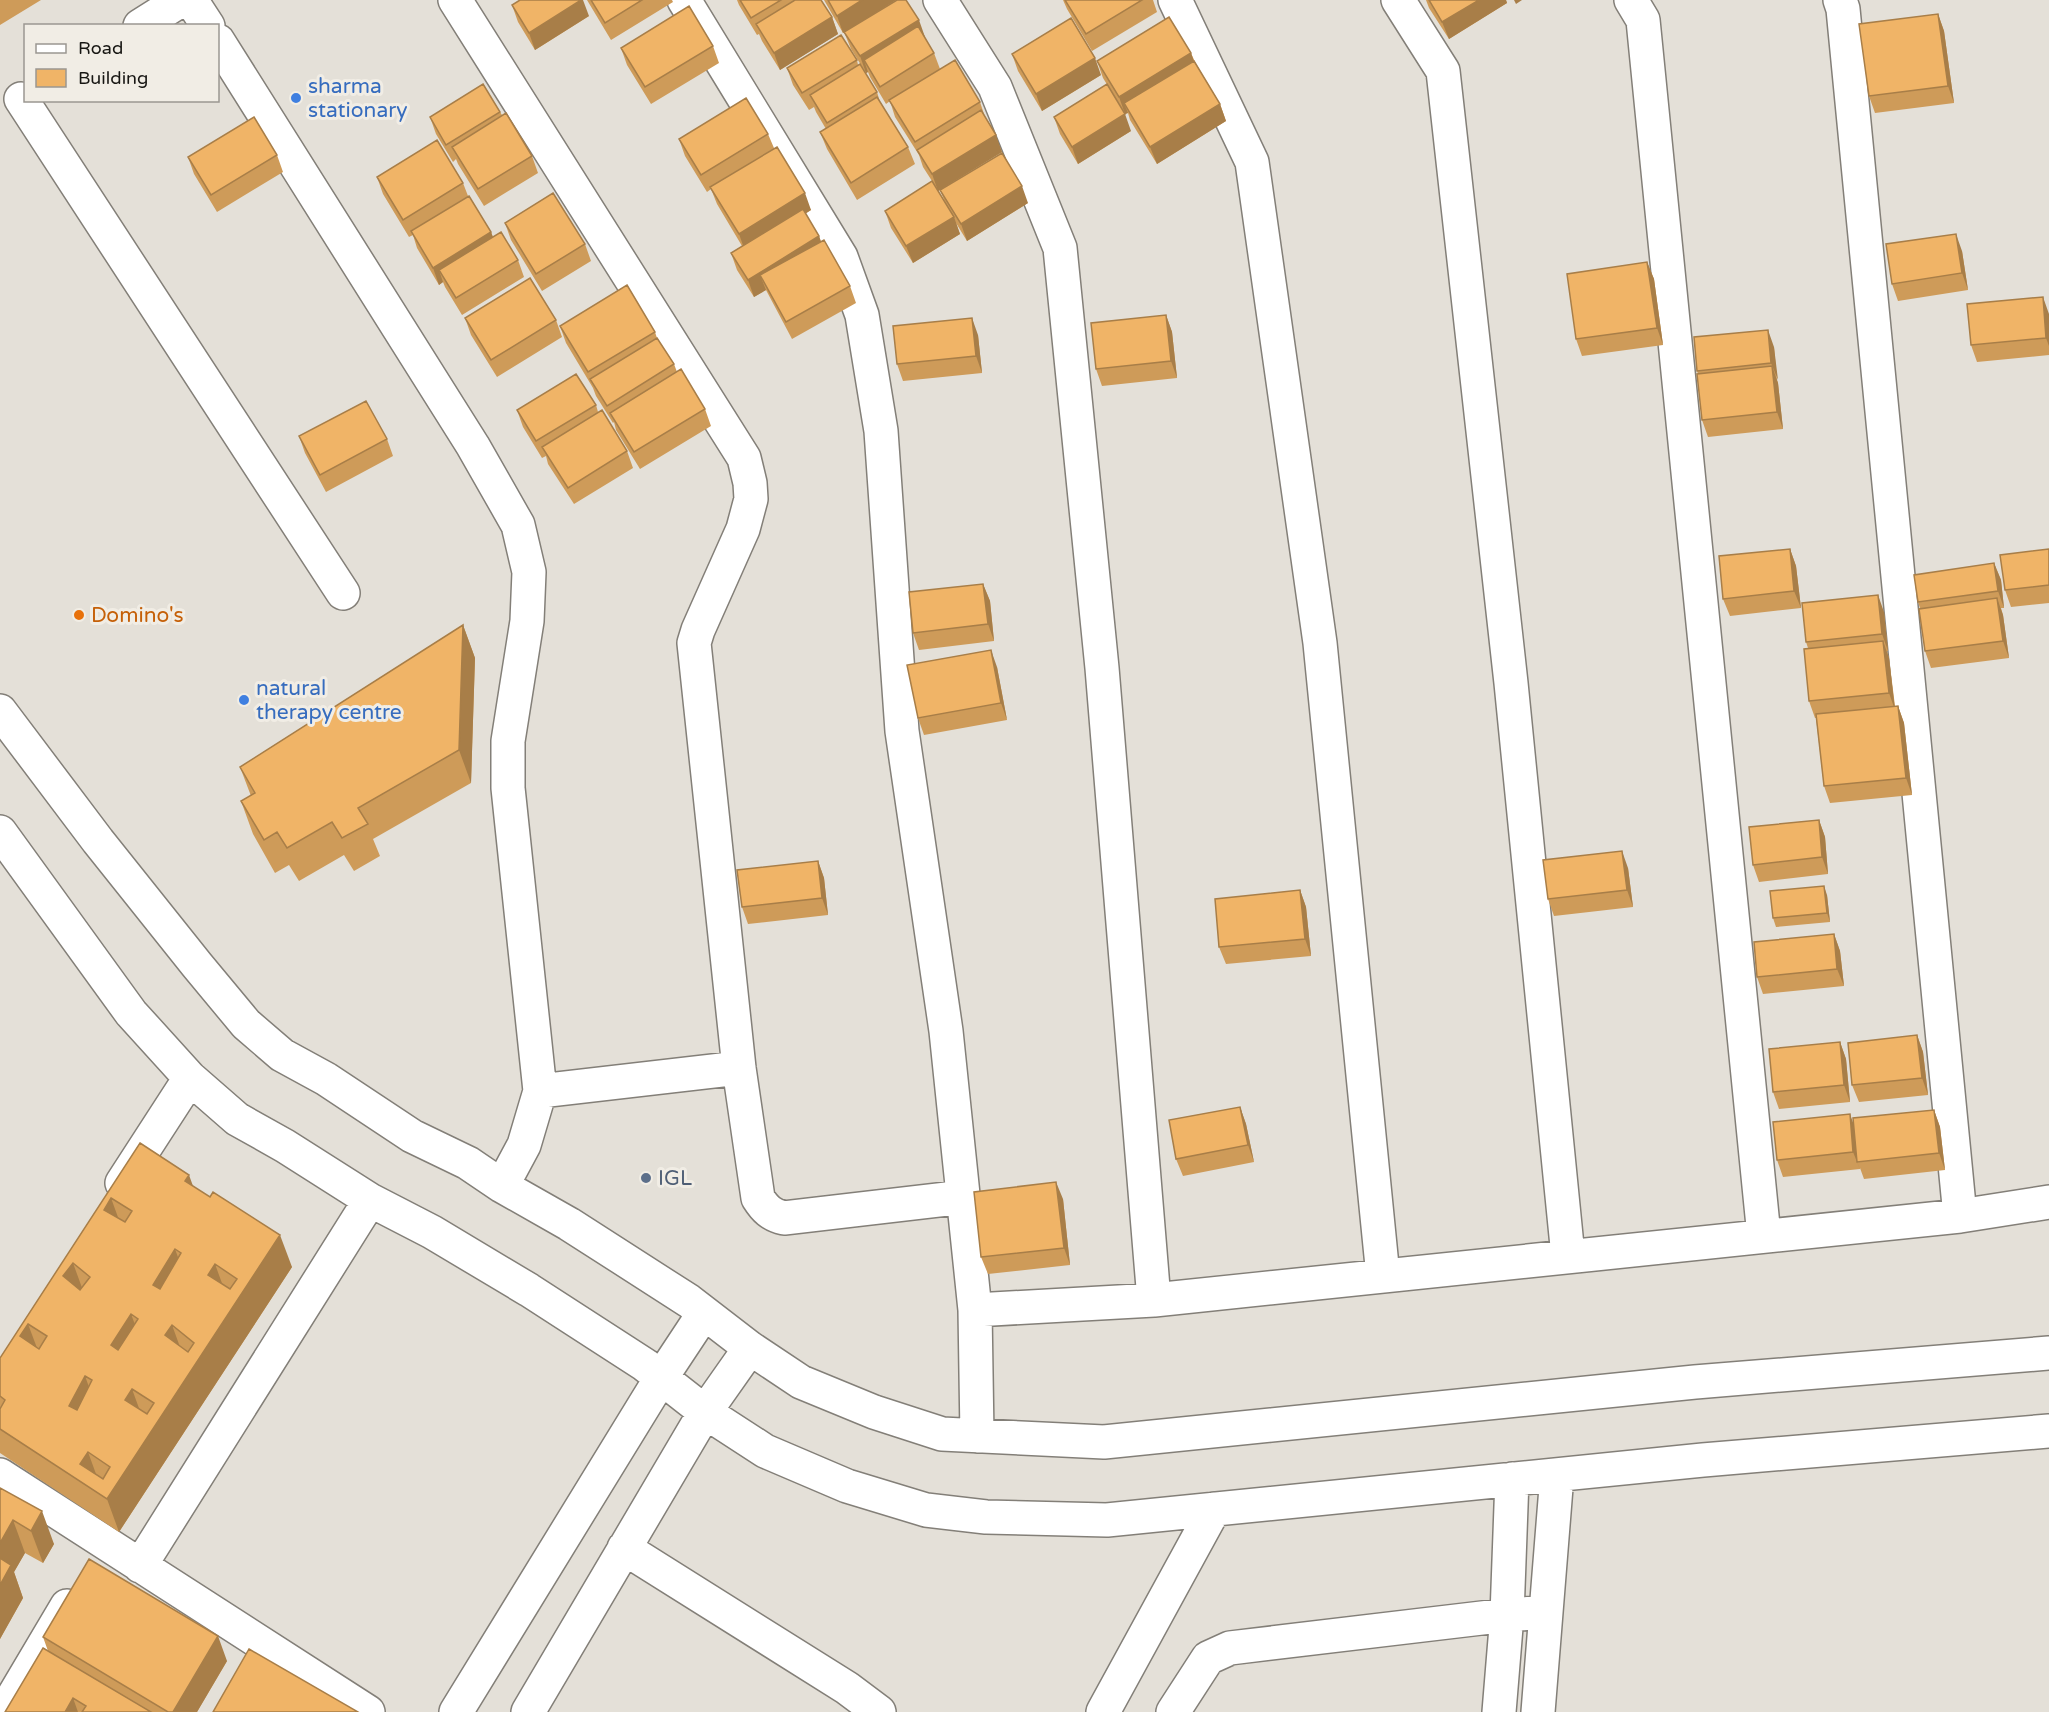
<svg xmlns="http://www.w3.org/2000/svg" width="2049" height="1712" viewBox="0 0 2049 1712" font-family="'Varela Round',sans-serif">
	<rect width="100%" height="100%" fill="#e4e0d8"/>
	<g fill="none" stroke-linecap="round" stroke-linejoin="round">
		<g stroke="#837f78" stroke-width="36">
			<path id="minor" d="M191 0 208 26
				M455 0 744 458 750 483 751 499 743 529 698 630 694 643 739 1068 758 1198C765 1209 771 1215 784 1218L964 1197
				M684 0 841 257 862 315 881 431 902 731 946 1031 975 1310 1154 1300 1960 1216 2049 1202
				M940 0 995 87 1060 248 1102 668 1154 1300
				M1175 0 1252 162 1320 643 1383 1276
				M1398 0 1443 71 1511 683 1568 1256
				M1631 0 1643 20 1764 1236
				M1840 0 1843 9 1960 1216
				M140 26 181 0
				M218 41 473 446 518 525 529 572 527 621 508 741V788L540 1091 524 1145 502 1186
				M21 99 343 593
				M0 711 98 841 197 965 246 1024 282 1055 326 1079 412 1136 468 1163 502 1186 569 1224 689 1301 750 1348 801 1382 874 1412 942 1434 1104 1442 1695 1382 2049 1353
				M0 832 131 1013 190 1078 237 1119 285 1146 370 1200 432 1232 529 1290 645 1365 705 1412 765 1451 847 1486 926 1510 986 1517 1107 1520 1703 1460 2049 1431
				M540 1091 739 1068
				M122 1183 190 1078
				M975 1310 977 1436
				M0 1475 368 1712
				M624 1548 847 1688 879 1712
				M140 1566 370 1200
				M4 1712 67 1606
				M456 1712 661 1378 704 1313
				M528 1712 705 1412 750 1348
				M1103 1712 1214 1509
				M1173 1712 1208 1658 1230 1648 1507 1615 1546 1612
				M1499 1712 1507 1615 1512 1479
				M1538 1712 1557 1475"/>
		</g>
		<use href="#minor" stroke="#fff" stroke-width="33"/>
	</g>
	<path fill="#ce9b59" d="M0 0H41L0 25Z
		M587 0H672L673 2 611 40Z
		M737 0H821L832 17 838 34 780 70 762 41 759 34 757 35 739 5Z
		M824 0H896L843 33Z
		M1063 0H1153L1157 12 1092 51 1067 9Z
		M1426 0H1506L1507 3 1449 39 1429 8Z
		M512 5 589 16 535 50 518 22Z
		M1938 14 1944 31 1954 103 1875 113 1869 96Z
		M844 32 924 37 934 53 940 69 980 102 985 117 1002 152 938 191 945 202 940 190 1028 203 967 241 956 223 960 234 913 263 891 228 885 211 932 181 923 167 919 155 895 117 890 101 886 104 870 77 868 72 866 73 851 49Z
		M713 46 719 63 651 104 627 65 621 48Z
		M1191 53 1195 62 1220 104 1226 121 1157 164 1130 120 1128 113 1125 114 1103 78 1097 61Z
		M1012 54 1101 75 1042 111 1018 71Z
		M857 60 858 65 877 92 880 102 908 147 915 164 857 200 827 149 820 132 826 129 816 112 814 107 809 110 793 85 787 68Z
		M500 112 502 115 532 156 538 173 484 206 458 164 456 159 453 162 436 134 430 117Z
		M1054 117 1131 131 1078 164 1060 134Z
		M768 134 774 148 811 210 805 214 819 236 821 242 850 286 856 303 792 339 766 290 754 297 737 270 731 253 742 246 717 204 711 189 707 192 685 156 679 139Z
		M277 155 283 172 217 212 194 174 188 157Z
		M377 177 463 183 468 196 491 232 493 237 518 260 524 277 462 315 445 287 443 282 439 285 417 248 413 235 409 237 383 194Z
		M505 223 585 244 591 261 542 291 511 240Z
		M1962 251 1968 290 1898 301 1892 284Z
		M1647 262 1654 279 1663 345 1582 356 1576 339Z
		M2049 314V355L1977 362 1971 345Z
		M1166 315 1172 332 1177 378 1102 386 1096 369Z
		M465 318 556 320 562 337 497 377 471 335Z
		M560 326 655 332 657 338 674 364 677 372 705 409 711 426 640 469 616 430 614 422 613 423 596 396 593 388 566 343Z
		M978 335 982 373 903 381 897 364Z
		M1774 347 1777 380 1778 383 1783 429 1708 437 1702 420 1698 374 1697 371Z
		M596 405 598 412 627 451 633 468 574 504 548 464 546 456 542 458 523 427 517 410Z
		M299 436 387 439 393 456 326 492 305 453Z
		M1790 549 1796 566 1801 608 1730 616 1723 599Z
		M2049 549V603L2011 607 2005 590Z
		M1994 563 2001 580 2004 608H2001L2003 615 2009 658 1931 668 1925 651 1920 608 1918 602Z
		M983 584 990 601 994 641 919 650 913 633Z
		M1884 612 1888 651H1887L1889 658 1895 706H1898L1904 723 1912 795 1830 803 1824 786 1816 718H1815L1809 701 1808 648 1806 642Z
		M463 625 475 658 471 783 373 839 380 856 354 871 344 855 299 881 289 865 275 873 253 834 241 801 251 796 240 767Z
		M997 667 1007 720 924 735 918 718Z
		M1819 820 1825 837 1828 874 1759 882 1753 865Z
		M818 861 824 878 828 915 748 924 742 907Z
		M1628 868 1633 907 1554 916 1548 899Z
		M1300 890 1306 907 1311 956 1226 964 1219 947Z
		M1827 895 1830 922 1776 927 1773 918Z
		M1834 934 1840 951 1844 986 1763 994 1757 977Z
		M1917 1035 1923 1052 1928 1095 1859 1102 1852 1085Z
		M1840 1042 1846 1059 1850 1102 1779 1109 1773 1092Z
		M1240 1107 1246 1124 1254 1162 1183 1176 1176 1159Z
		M1934 1110 1940 1127 1945 1170 1864 1179 1860 1168V1169L1783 1177 1777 1160 1854 1126Z
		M140 1143 292 1267 119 1532 0 1453V1358Z
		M1063 1199 1070 1265 988 1274 981 1257Z
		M0 1488 54 1544 43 1563 25 1553 14 1572 23 1598 0 1639Z
		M43 1637 227 1661 197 1712H5L48 1651Z"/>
	<path fill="#a87e48" d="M581 0H583L589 16 535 50 529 33Z
		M862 0H896L843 33 837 16Z
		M1479 0H1506L1507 3 1449 39 1442 22Z
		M1514 0H1522L1516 4Z
		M1938 14 1944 31 1954 103 1948 86Z
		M832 17 838 34 780 70 774 53Z
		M919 20 925 37 864 60 868 72 866 73 860 56Z
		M1191 53 1197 70 1124 103 1128 113 1125 114 1119 97Z
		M1095 58 1101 75 1042 111 1036 94Z
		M1220 104 1226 121 1157 164 1150 147Z
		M1125 114 1131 131 1078 164 1072 147Z
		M996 135 1002 152 938 191 932 174Z
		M1022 186 1028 203 967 241 961 224Z
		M805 193 811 210 745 251 739 234Z
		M954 217 960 234 913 263 906 246Z
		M491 232 497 249 439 270 443 282 439 285 433 268Z
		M1956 234 1962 251 1968 290 1962 273Z
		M819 236 825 253 760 275 766 290 754 297 748 280Z
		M1647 262 1654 279 1663 345 1657 328Z
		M2043 297 2049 314V346L2046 338Z
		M1166 315 1172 332 1177 378 1171 361Z
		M972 318 978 335 982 373 976 356Z
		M1768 330 1774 347 1778 380 1771 363Z
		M1772 366 1778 383 1783 429 1777 412Z
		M1790 549 1796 566 1801 608 1794 591Z
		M1994 563 2001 580 2004 608 1998 591Z
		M983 584 990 601 994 641 988 624Z
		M1878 595 1884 612 1888 651 1882 634Z
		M1997 598 2003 615 2009 658 2003 641Z
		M463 625 475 658 471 783 459 750Z
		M1883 641 1889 658 1895 710 1889 693Z
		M991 650 997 667 1007 720 1001 703Z
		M1898 706 1904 723 1912 795 1906 778Z
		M1819 820 1825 837 1828 874 1822 857Z
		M1622 851 1628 868 1633 907 1627 890Z
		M818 861 824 878 828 915 822 898Z
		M1824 886 1827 895 1830 922 1827 913Z
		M1300 890 1306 907 1311 956 1305 939Z
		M1834 934 1840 951 1844 986 1837 969Z
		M1917 1035 1923 1052 1928 1095 1922 1078Z
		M1840 1042 1846 1059 1850 1102 1844 1085Z
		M1240 1107 1246 1124 1254 1162 1248 1145Z
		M1934 1110 1940 1127 1945 1170 1939 1153Z
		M1850 1114 1856 1131 1857 1162 1860 1169 1853 1152Z
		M189 1175 201 1208 185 1181Z
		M1056 1182 1063 1199 1070 1265 1064 1248Z
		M111 1198 123 1231 104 1210Z
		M280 1235 292 1267 119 1532 107 1499Z
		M175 1249 187 1282 165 1317 153 1285Z
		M73 1263 85 1296 63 1276Z
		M215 1264 227 1297 208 1275Z
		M131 1314 143 1346 122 1377 111 1345Z
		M28 1324 40 1356 20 1336Z
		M172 1325 184 1358 165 1335Z
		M85 1376 97 1409 81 1438 69 1406Z
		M132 1389 144 1422 125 1400Z
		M88 1452 100 1485 80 1464Z
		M42 1511 54 1544 43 1563 31 1531Z
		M13 1520 25 1553 14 1572 23 1598 0 1639V1543Z
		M218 1636 227 1661 197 1712H173Z
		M73 1698 78 1712H65Z"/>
	<path fill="#f0b467" stroke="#a87e48" stroke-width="1.5" fill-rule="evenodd" d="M520 0H581L529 33 512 5Z
		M591 0H642L605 23Z
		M740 0H781L751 18Z
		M795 0H821L832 17 774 53 756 24Z
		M828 0H862L837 16Z
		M897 0H906L919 20 860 56 844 32Z
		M1065 0H1142L1086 34Z
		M1429 0H1479L1442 22Z
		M689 6 713 46 645 87 621 48Z
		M1938 14 1948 86 1869 96 1859 24Z
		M1169 17 1191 53 1119 97 1097 61Z
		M1071 18 1095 58 1036 94 1012 54Z
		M918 26 934 53 880 87 864 60Z
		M841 35 857 60 802 93 787 68Z
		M955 60 980 102 915 142 889 100Z
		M1194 61 1220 104 1150 147 1124 103Z
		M860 64 877 92 827 123 810 95Z
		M483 84 500 112 446 145 430 117Z
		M1107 84 1125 114 1072 147 1054 117Z
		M877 97 908 147 851 183 820 132Z
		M746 98 768 134 701 175 679 139Z
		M981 110 996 135 932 174 917 150Z
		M506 113 532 156 478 189 452 147Z
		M254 117 277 155 211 195 188 157Z
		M437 140 463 183 403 220 377 177Z
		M777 147 805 193 739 234 710 187Z
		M1002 153 1022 186 961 224 940 190Z
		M932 181 954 217 906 246 885 211Z
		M553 193 585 244 536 274 505 223Z
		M469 196 491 232 433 268 411 231Z
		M803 209 819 236 748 280 731 253Z
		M501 232 518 260 456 298 439 270Z
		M1956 234 1962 273 1892 284 1886 244Z
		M824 240 850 286 786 322 760 275Z
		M1647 262 1657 328 1576 339 1567 274Z
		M530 278 556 320 491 360 465 318Z
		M627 285 655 332 588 372 560 326Z
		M2043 297 2046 338 1971 345 1967 304Z
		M1166 315 1171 361 1096 369 1091 323Z
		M972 318 976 356 897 364 893 326Z
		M1768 330 1771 363 1697 371 1694 337Z
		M657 338 674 364 607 406 590 379Z
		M1772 366 1777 412 1702 420 1697 374Z
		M681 369 705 409 634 452 610 413Z
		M576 374 596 405 536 441 517 410Z
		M366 401 387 439 320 475 299 436Z
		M602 410 627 451 568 488 542 447Z
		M1790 549 1794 591 1723 599 1719 556Z
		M2049 549V585L2005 590 2000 555Z
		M1994 563 1998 591 1918 602 1914 575Z
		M983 584 988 624 913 633 909 592Z
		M1878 595 1882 634 1806 642 1802 603Z
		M1997 598 2003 641 1925 651 1919 609Z
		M463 625 459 750 358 808 368 824 342 838 332 822 287 848 277 832 264 840 241 801 255 793 240 767Z
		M1883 641 1889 693 1809 701 1804 649Z
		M991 650 1001 703 918 718 907 665Z
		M1898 706 1906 778 1824 786 1816 714Z
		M1819 820 1822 857 1753 865 1749 827Z
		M1622 851 1627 890 1548 899 1543 860Z
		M818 861 822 898 742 907 737 870Z
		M1824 886 1827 913 1773 918 1770 891Z
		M1300 890 1305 939 1219 947 1215 899Z
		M1834 934 1837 969 1757 977 1754 942Z
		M1917 1035 1922 1078 1852 1085 1848 1043Z
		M1840 1042 1844 1085 1773 1092 1769 1049Z
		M1240 1107 1248 1145 1176 1159 1169 1120Z
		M1934 1110 1939 1153 1857 1162 1853 1118Z
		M1850 1114 1853 1152 1777 1160 1773 1122Z
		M140 1143 189 1175 185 1181 210 1197 213 1192 280 1235 107 1499 0 1429V1409L5 1400 0 1396V1358ZM111 1198 132 1211 125 1222 104 1210ZM175 1249 181 1253 160 1289 153 1285ZM73 1263 90 1277 80 1290 63 1276ZM215 1264 237 1279 230 1289 208 1275ZM131 1314 138 1319 118 1350 111 1345ZM28 1324 47 1336 39 1349 20 1336ZM172 1325 194 1343 188 1352 165 1335ZM85 1376 92 1380 77 1410 69 1406ZM132 1389 154 1403 147 1414 125 1400ZM88 1452 110 1467 103 1479 80 1464Z
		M1056 1182 1064 1248 981 1257 974 1192Z
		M0 1488 42 1511 31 1531 13 1520 0 1543Z
		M0 1558 11 1565 0 1585Z
		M89 1559 218 1636 173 1712H168L43 1637Z
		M43 1648 151 1712H82L86 1706 73 1698 65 1712H5Z
		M249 1649 358 1712H213Z"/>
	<g fill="#3f7fe0" stroke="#f1ede5" stroke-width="2">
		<circle cx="296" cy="98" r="6"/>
		<circle cx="244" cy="700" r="6"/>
	</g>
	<circle fill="#e8710a" stroke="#f1ede5" stroke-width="2" cx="79" cy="615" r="6"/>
	<circle fill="#5c6f8a" stroke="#f1ede5" stroke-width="2" cx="646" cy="1178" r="6"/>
	<g text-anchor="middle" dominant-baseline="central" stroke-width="6" stroke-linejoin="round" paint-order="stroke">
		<g font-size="21" fill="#366cbe" stroke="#f1ede5" text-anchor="start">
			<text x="308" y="86">sharma<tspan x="308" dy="24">stationary</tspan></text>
			<text x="256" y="688">natural<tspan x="256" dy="24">therapy centre</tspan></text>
		</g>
		<g font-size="21" fill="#c56008" stroke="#f1ede5" text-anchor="start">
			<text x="91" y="615">Domino's</text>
		</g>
		<g font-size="21" fill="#4e5e75" stroke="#f1ede5" text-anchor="start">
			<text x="658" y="1178">IGL</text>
		</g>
	</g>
	<rect x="24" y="24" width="195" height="78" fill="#f1ede5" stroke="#9a9791" stroke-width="1.5"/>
	<rect x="36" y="44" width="30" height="9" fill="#ffffff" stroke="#9a9791" stroke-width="1.5"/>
	<text x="78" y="54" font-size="18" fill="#171613">Road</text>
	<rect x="36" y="69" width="30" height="18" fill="#f0b467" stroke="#9a9791" stroke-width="1.5"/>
	<text x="78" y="84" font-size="18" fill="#171613">Building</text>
</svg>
